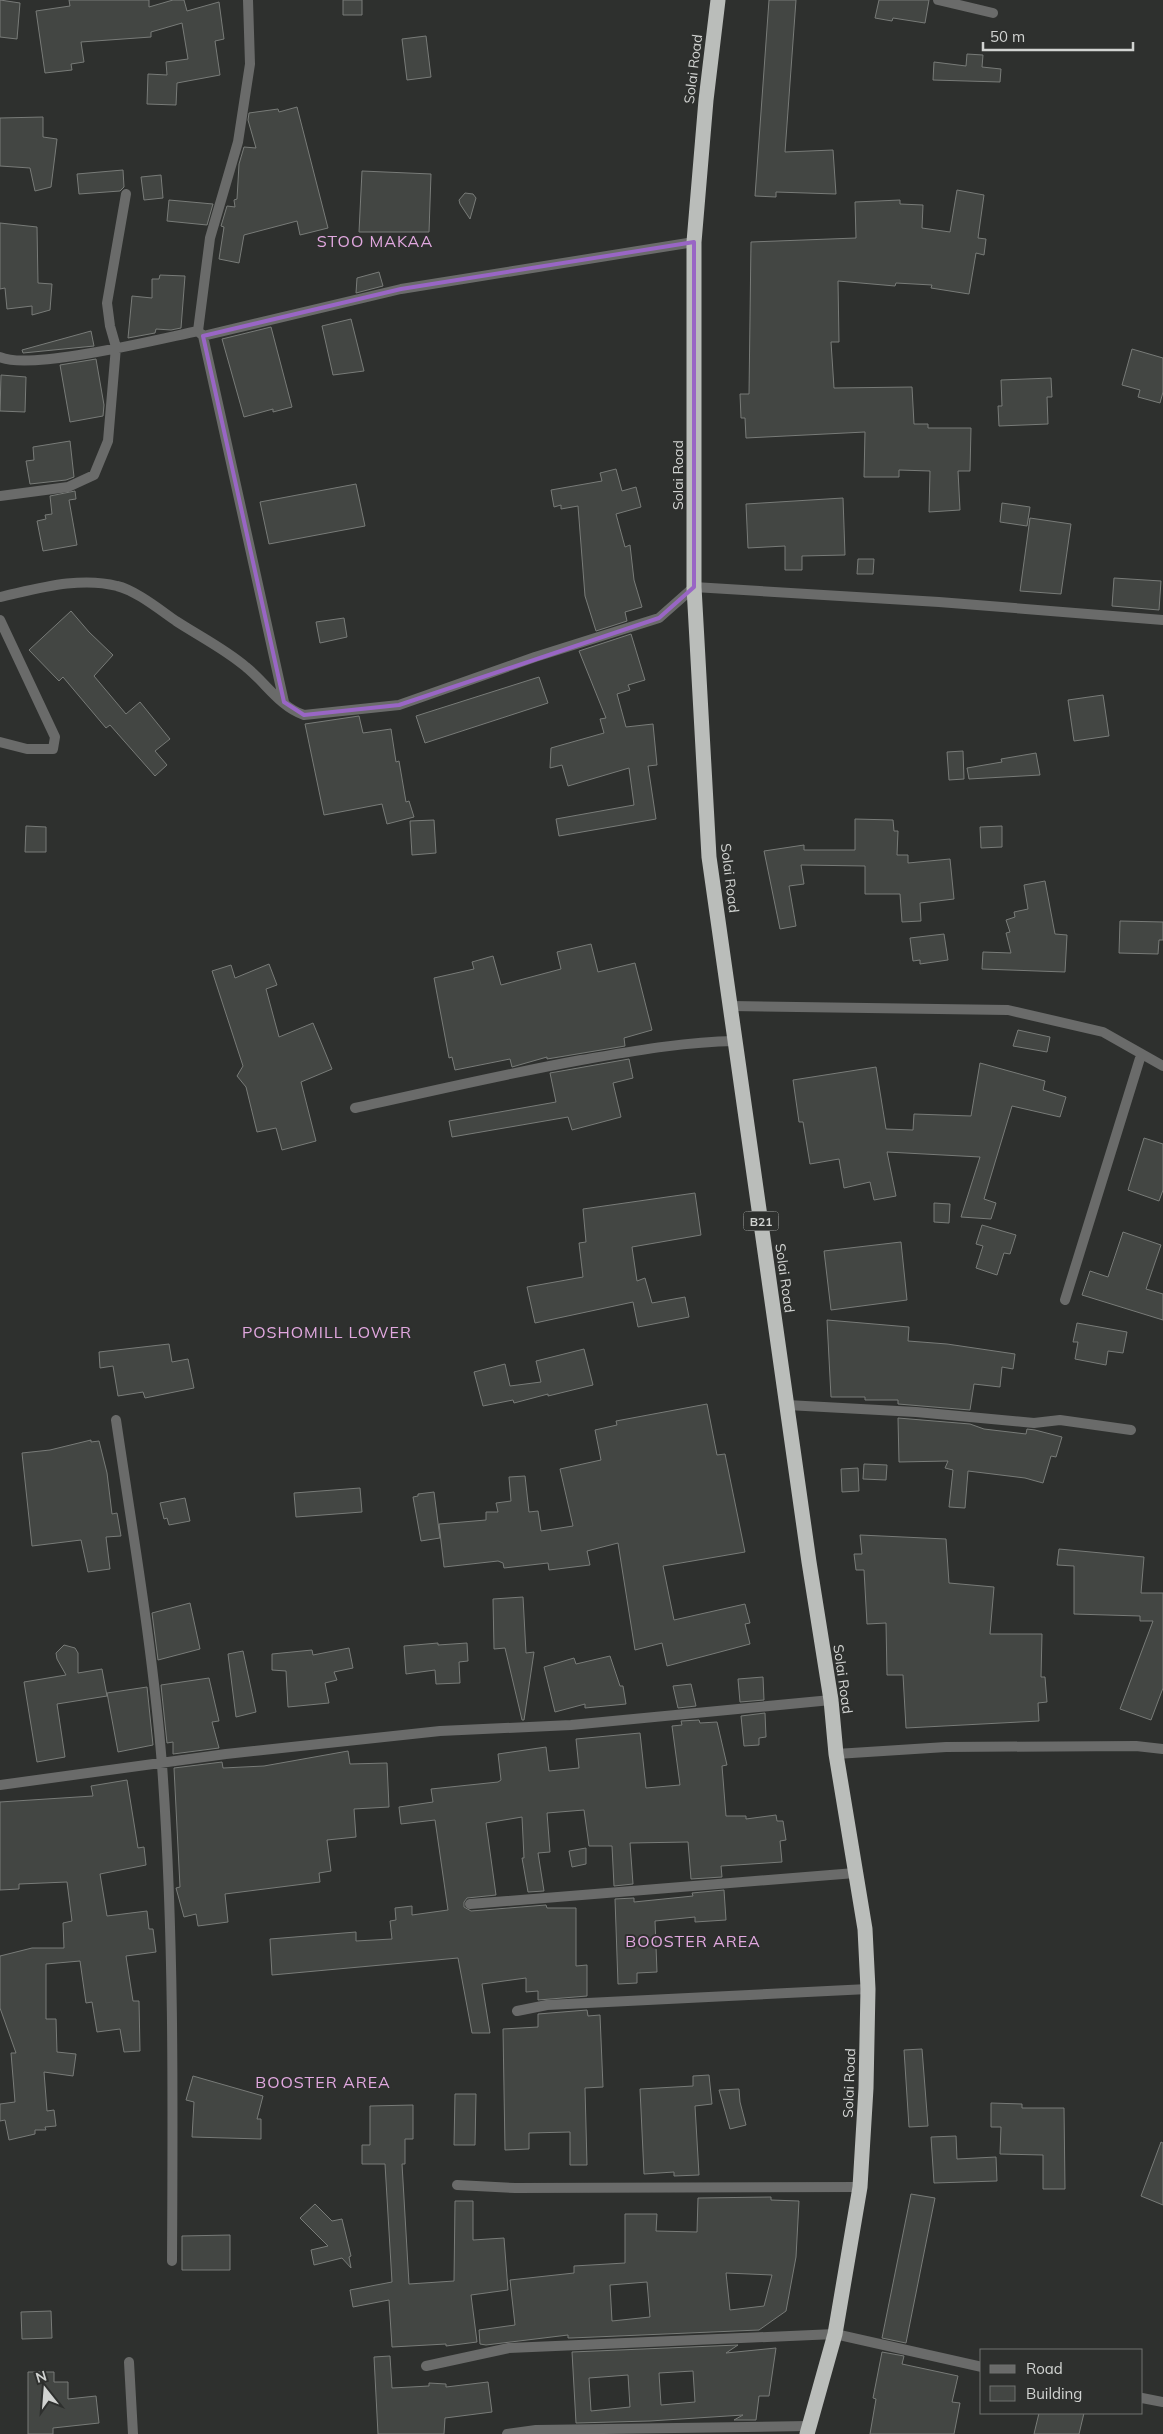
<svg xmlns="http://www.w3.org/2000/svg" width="1163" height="2434" viewBox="0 0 1163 2434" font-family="Mulish,sans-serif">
	<rect width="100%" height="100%" fill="#2e302e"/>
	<path fill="#434643" stroke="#787b78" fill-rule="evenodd" d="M0 0 20 3 17 39 0 37Z
		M69 0H149V7L173 0H184L187 11 219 2 224 39 215 41 220 75 177 83 176 105 147 104 148 74 167 75 166 62 188 59 182 23 151 32V37L81 42 84 62 71 64 72 70 45 73 36 11 70 6Z
		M343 0H362V15H343Z
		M769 0H796L785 152 833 150 836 194 776 192V197L755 196Z
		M879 0H929L925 23 893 18 892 21 875 18Z
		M426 36 431 77 407 80 402 39Z
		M967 54 983 55 982 67 1001 69 1000 82 933 80 934 62 966 66Z
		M297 107 328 228 300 235 297 221 244 235 239 263 219 259 224 227 221 226 227 206 235 207 234 200 237 199 239 164 244 147 256 148 248 120 249 113 278 109 279 112Z
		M43 117V137L57 139 51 187 35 191 30 168 0 166V118Z
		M123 170 124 187 120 191 79 194 77 174Z
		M362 171 431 174 429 232H359Z
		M161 175 163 198 144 200 141 177Z
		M957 190 984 195 978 238 986 239 984 255 976 253 969 294 931 288 932 285 896 283 895 286 838 281 839 342H831L834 388 912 387 914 424H928V428H971L970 471H958L960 510 929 512 930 471 899 470V477H864L865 432 746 438 745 418H741L740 394H749L751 242 856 238 855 202 900 200V204L923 205 922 228 950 232Z
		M465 193 473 194 476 198 470 219 460 204 459 200Z
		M169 200 213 204 207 225 167 221Z
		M0 223 37 227 38 283 52 284 50 310 32 315V306L7 309 5 288 0 289Z
		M379 272 383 286 356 293 357 278Z
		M160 275 185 276 181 328 171 330 156 329 155 333 128 338 132 296 152 298V279H159Z
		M351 319 364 371 333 375 322 326Z
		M271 327 292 407 273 412V409L244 417 222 339Z
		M91 331 94 346 23 353 22 350Z
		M1132 349 1163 358V392L1160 403 1138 397 1140 390 1122 385Z
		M96 359 104 405 103 416 70 422 60 365Z
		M1 375 26 377 25 412 0 411Z
		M1051 378 1052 397H1047L1048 424 999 426 998 406H1002L1001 380Z
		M70 441 74 477 66 480 30 484 26 461 34 460 33 447Z
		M616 469 622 491 636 487 641 507 616 514 625 547 630 545 634 580 642 607 625 612 627 621 596 631 585 596 578 506 561 509V505L554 507 551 490 602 481 600 473Z
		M356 484 365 526 269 544 260 502Z
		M75 491 76 499 69 500 77 545 43 551 37 521 46 519 45 515 52 514 50 496Z
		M843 498 845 555 802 556V570H785V546L748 548 746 504Z
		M1002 503 1030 507 1027 526 1000 522Z
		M1030 518 1071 524 1061 594 1020 591Z
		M858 559H874L873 574H857Z
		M1114 578 1161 581 1159 610 1112 606Z
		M71 611 89 632 113 655 94 676 126 714 140 702 170 739 155 751 167 765 155 776 110 725 106 728 63 677 59 681 29 650Z
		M344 618 347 637 320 643 316 622Z
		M631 634 645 680 628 685 630 690 617 694 626 727 653 724 657 765 648 766 656 819 559 836 556 819 634 805 629 768 568 786 562 765 550 768 551 748 604 733 600 719 606 718 579 651Z
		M539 677 548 703 425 743 416 716Z
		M1103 695 1109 736 1074 741 1068 700Z
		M359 716 363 733 391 729 396 762 399 761 406 802 409 801 414 817 387 824 382 804 324 815 305 724Z
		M963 751 964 779 949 780 947 752Z
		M1036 753 1040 775 969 779 967 768 1002 762 1001 759Z
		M855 819 893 820 894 831H898L897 855H908V863L950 859 954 899 920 903 921 921 902 922 900 894H865V866L801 865 804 884 789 886 796 926 780 929 764 851 804 845V850H855Z
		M434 820 436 853 412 855 410 821Z
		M26 826 46 827V852H25Z
		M1002 826V847L981 848 980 827Z
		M1045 881 1055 934 1067 935 1065 972 982 969 983 952 1011 953 1006 933 1010 932 1006 920 1015 917 1014 912 1028 909 1024 885Z
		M1120 921 1163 922V940H1159L1158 954 1119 953Z
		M944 934 948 960 920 964V960L913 961 910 938Z
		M591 944 598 972 635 963 652 1030 624 1038 625 1046 547 1059V1057L512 1067 510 1059 455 1070 452 1057 449 1058 434 978 474 969 472 962 493 956 501 985 561 969 557 952Z
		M269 964 277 985 266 989 279 1037 313 1023 332 1069 301 1082 316 1141 282 1150 276 1128 257 1132 246 1087 237 1076 243 1066 212 971 231 965 235 978Z
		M1018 1030 1050 1037 1047 1052 1013 1046Z
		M629 1059 633 1078 613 1083 621 1117 572 1130 568 1117 452 1137 449 1121 556 1102 550 1073Z
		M980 1063 1045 1081 1043 1090 1066 1097 1060 1117 1012 1106 984 1199 996 1203 991 1219 961 1217 980 1157 887 1152 896 1196 874 1200 870 1182 844 1188 839 1159 810 1164 803 1122H799L793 1080 876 1067 886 1129 913 1130 914 1114 971 1116Z
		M1144 1138 1163 1144V1190L1159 1201 1128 1190Z
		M695 1193 701 1235 632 1247 637 1281 645 1278 652 1303 685 1297 689 1317 638 1327 633 1302 535 1323 527 1287 583 1277 579 1243 586 1242 583 1209Z
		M934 1203 950 1204 949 1223 934 1222Z
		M982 1225 1016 1235 1010 1254 1004 1253 997 1275 976 1268 983 1246 976 1244Z
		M1123 1232 1161 1245 1146 1289 1163 1294V1320L1082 1295 1090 1271 1108 1277Z
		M901 1242 907 1300 831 1310 824 1251Z
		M827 1320 909 1327 908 1341 947 1344 1015 1354 1013 1369 1002 1367 1000 1387 974 1384 970 1410 898 1404V1400H865V1397H831Z
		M1077 1323 1127 1332 1123 1353 1108 1351 1106 1365 1075 1359 1078 1342H1073Z
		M169 1344 172 1362 188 1359 194 1388 145 1398 143 1392 118 1396 113 1366 100 1368 99 1352Z
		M584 1349 593 1385 548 1396V1394L514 1403 513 1400 483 1406 474 1372 505 1364 510 1386 541 1382 536 1361Z
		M707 1404 717 1455 725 1454 745 1552 663 1566 674 1620 745 1604 750 1623 745 1624 750 1644 667 1666 662 1643 635 1650 618 1543 587 1551 590 1565 549 1570 548 1563 504 1568 503 1563 498 1561 444 1567 439 1524 486 1520V1512H498L496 1503 511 1501 509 1477 525 1476 529 1512 538 1511 541 1531 573 1526 560 1469 601 1460 595 1430 617 1425 616 1421Z
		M898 1418 970 1424 984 1429 1026 1434 1027 1429 1035 1430 1062 1437 1056 1457 1051 1456 1043 1483 1025 1478 968 1471 965 1508 949 1507 953 1470 945 1468 948 1461 899 1462Z
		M91 1440V1442L99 1441 107 1473 112 1514 117 1513 121 1536 106 1537 110 1569 88 1572 81 1540 32 1546 22 1453 50 1450Z
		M864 1464 887 1465 886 1480 863 1479Z
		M858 1468 859 1491 842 1492 841 1469Z
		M360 1488 362 1512 296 1517 294 1493Z
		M434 1492 440 1538 421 1541 413 1497 418 1496V1494Z
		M185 1498 190 1521 169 1525 167 1518 164 1519 160 1503Z
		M860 1535 946 1539 949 1583 994 1587 990 1634H1042L1041 1677H1045L1047 1702 1038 1703 1039 1721 906 1728 903 1675H887L886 1623 867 1624 864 1570H856L854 1554H862Z
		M1059 1549 1144 1557 1141 1593H1163V1688L1151 1720 1120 1709 1153 1621H1140V1616L1074 1614V1566L1057 1565Z
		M523 1597 526 1653 534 1652 524 1720H522L505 1648 494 1649 493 1599Z
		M190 1603 200 1649 158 1660 152 1613Z
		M438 1643V1645L467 1643 468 1661 459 1662 460 1683 436 1684 435 1670 406 1674 404 1646Z
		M64 1645 75 1648 78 1653V1673L102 1669 107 1696 57 1704 65 1757 37 1762 24 1682 66 1675 57 1659 56 1653Z
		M349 1648 353 1668 334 1672 337 1680 325 1683 329 1703 288 1707 286 1671 272 1670V1654L312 1650 313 1655Z
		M243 1651 256 1712 236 1717 228 1654Z
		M610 1656 620 1686H623L626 1704 585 1708V1704L555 1712 544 1667 574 1658 576 1664Z
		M763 1677 764 1700 740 1702 738 1679Z
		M209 1678 219 1721 212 1722 219 1748 173 1754V1742L167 1743 161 1685Z
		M691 1684 696 1706 678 1708 673 1686Z
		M147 1687 153 1745 118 1752 107 1693Z
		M765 1713 766 1737 759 1738V1745L744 1746 741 1716Z
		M699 1720 700 1723 717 1722 727 1765 722 1766 726 1816H746V1819L776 1815 777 1821H783L786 1840 780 1841 782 1862 721 1866 722 1877 691 1879 688 1842 630 1843 633 1884 614 1886 612 1846H589L584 1810 547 1813 550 1852 538 1853 544 1891 528 1892 522 1858H524L522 1817 486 1823 496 1895 467 1898 464 1902V1907L471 1911 546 1905 547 1908H576V1966L587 1965V1996L538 2000V1991L526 1992V1978L482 1984 490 2033H472L458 1958 272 1975 270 1939 356 1932V1941L392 1939 390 1921 396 1920 395 1908 412 1906V1915L448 1910 435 1820 401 1824 399 1807 433 1802 431 1789 498 1782 501 1780 498 1754 546 1747 549 1771 579 1768 576 1739 640 1733 646 1788 680 1785 672 1726 682 1725 681 1721Z
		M348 1751 350 1764 387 1763 389 1807 354 1809 356 1837 327 1840 331 1871 319 1873 320 1882 225 1894 228 1922 198 1926 196 1914 184 1917 176 1888 180 1887 174 1768 222 1762 223 1768 264 1766Z
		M127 1780 138 1848 144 1847 146 1865 100 1874 107 1916 147 1911 149 1929H153L156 1952 126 1956 133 2001H139L140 2051 124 2052 120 2029 97 2032 92 2002 86 2003 80 1961 46 1964V2019H56L57 2052 76 2054 73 2076 44 2072 47 2111 54 2110 56 2126 45 2127 46 2130H35V2134L9 2140 5 2120 0 2121V2104L15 2102 11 2053H16L0 2008V1956L32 1948H64L63 1923 72 1921 67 1882 19 1884V1889L0 1890V1802L93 1796 91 1786Z
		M586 1848V1864L572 1867 569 1851Z
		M724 1890 726 1920 695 1922V1917L655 1921 657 1972 637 1973V1983L618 1984 615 1899 634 1898V1902L693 1896 692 1893Z
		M587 2010 588 2016 600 2015 603 2087 585 2088 587 2165H570V2132L529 2133V2149L505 2150 503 2029 538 2027V2014Z
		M922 2049 928 2126 909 2127 904 2050Z
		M709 2075 712 2104 695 2106 699 2175 674 2176V2172L644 2174 640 2089 693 2086V2076Z
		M193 2076 263 2096 257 2119H261V2139L192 2137 194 2102 186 2100Z
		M739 2089 740 2102 746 2125 730 2129 719 2090Z
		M455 2094H476L475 2145H454Z
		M991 2103 1022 2104V2108H1064L1065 2189H1043V2155L1000 2154 1001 2127H991Z
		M413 2105V2139H405V2164H402L409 2284 454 2281 455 2201H473V2240L504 2238 508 2290 471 2295 477 2342 446 2346V2344L392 2347 389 2300 353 2307 350 2290 392 2282 385 2164H362V2145H370V2106Z
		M956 2136 957 2159 996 2157 997 2181 934 2183 931 2137Z
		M1161 2142 1163 2143V2205L1141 2196Z
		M911 2194 935 2198 906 2343 882 2338Z
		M771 2197V2200L799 2201 796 2257 786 2311 759 2330 571 2338H568V2335L486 2345 480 2344 479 2330 515 2325 510 2280 574 2273V2266L625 2263V2214H657L656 2231 697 2232 698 2198ZM726 2273 772 2275 764 2306 730 2310ZM647 2282 650 2317 612 2321 610 2285Z
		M315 2204 332 2221 342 2219 351 2256 349 2257 351 2268 342 2258 314 2265 311 2250 328 2246 300 2218Z
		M230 2235V2270H182V2236Z
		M51 2311 52 2338 22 2339 21 2312Z
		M738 2345 726 2353 776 2348 769 2396H759L756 2420H734L743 2415 650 2421 576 2423 572 2352ZM693 2371 695 2402 661 2405 659 2373ZM628 2375 630 2407 591 2411 589 2378Z
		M882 2352 904 2356 902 2364 958 2376 952 2402 960 2403 954 2434H870L876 2399 873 2398Z
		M390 2356 392 2388 429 2386V2383L446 2384V2387L488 2382 492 2412 445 2418 444 2434H378L374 2357Z
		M28 2372H54V2382H68V2399L96 2396 99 2423 53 2428V2434H28Z
		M1039 2413H1084L1079 2434H1034Z"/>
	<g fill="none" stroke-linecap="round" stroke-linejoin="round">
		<path stroke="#6a6b6a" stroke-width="10" d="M938 0 993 13
			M198 331 210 238 238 142 250 64 248 0
			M203 336 284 702
			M0 357C30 371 159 339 198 331L203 336 401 289 694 242
			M0 496 68 487 94 475 108 441 116 347 110 326 107 303 126 194
			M0 597C37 589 79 576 117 586 135 590 160 610 176 621 199 636 225 649 246 667 265 682 280 707 304 715L399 705 535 657 659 618 694 587 939 602 1163 620
			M0 620 55 737 53 749H27L0 742
			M731 1006 1008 1010 1103 1032 1163 1066
			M355 1108C431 1091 505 1074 581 1060 634 1051 682 1042 735 1041
			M1065 1300 1141 1055
			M787 1405 916 1412 1034 1423 1060 1420 1131 1430
			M116 1420C133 1535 153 1650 162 1765 174 1930 173 2096 172 2261
			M836 1754 946 1747 1136 1746 1163 1749
			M0 1785 226 1754 440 1731 571 1725 831 1700
			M470 1904 855 1873
			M517 2011 547 2005 868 1989
			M457 2185 515 2188 860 2187
			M129 2362 133 2434
			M426 2366 509 2348 835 2334 982 2367
			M1142 2398 1163 2402
			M507 2434 536 2430 809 2426"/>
		<path stroke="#babdba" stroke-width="15" d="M718 0 706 100 694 242V587L709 857 809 1562 831 1700 836 1754 865 1929 868 1989 866 2088 860 2187 835 2334 807 2434"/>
	</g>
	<path fill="none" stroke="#9966c5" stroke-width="4" stroke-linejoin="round" d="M694 242V587L659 618 399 705 304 715 284 702 203 336 401 289Z"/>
	<g text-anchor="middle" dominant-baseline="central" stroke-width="4" stroke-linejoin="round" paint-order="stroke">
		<rect fill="#2e302e" stroke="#a0a2a0" stroke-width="1" x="743.5" y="1211.5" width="35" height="19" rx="4"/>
		<g font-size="12" font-weight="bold" fill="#d1d3d1">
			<text x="761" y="1221">B21</text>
		</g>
		<g font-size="14" fill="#d1d3d1" stroke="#2e302e">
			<text transform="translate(693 69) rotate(-83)">Solai Road</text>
			<text transform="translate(678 475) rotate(-90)">Solai Road</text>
			<text transform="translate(730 878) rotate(83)">Solai Road</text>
			<text transform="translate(785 1278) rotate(82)">Solai Road</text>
			<text transform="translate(843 1679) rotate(82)">Solai Road</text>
			<text transform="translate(849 2083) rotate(-88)">Solai Road</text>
		</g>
		<g font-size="16" letter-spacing="1" fill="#e2a8e0" stroke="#2e302e">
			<text x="375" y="241">STOO MAKAA</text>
			<text x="327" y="1332">POSHOMILL LOWER</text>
			<text x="693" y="1941">BOOSTER AREA</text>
			<text x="323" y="2082">BOOSTER AREA</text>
		</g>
	</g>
	<rect x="980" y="2349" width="162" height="65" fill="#2e302e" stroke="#6f716f"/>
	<rect x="990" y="2365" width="25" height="8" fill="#6a6b6a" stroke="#6f716f"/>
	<text x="1026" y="2374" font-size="15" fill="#d1d3d1">Road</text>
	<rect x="990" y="2386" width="25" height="15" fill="#434643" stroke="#6f716f"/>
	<text x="1026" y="2399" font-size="15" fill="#d1d3d1">Building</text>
	<g transform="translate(45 2389) rotate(343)" stroke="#2e302e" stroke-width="4" paint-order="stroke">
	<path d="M0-4L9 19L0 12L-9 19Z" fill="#d1d3d1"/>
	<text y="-8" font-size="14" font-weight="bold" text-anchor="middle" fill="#d1d3d1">N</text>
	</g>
	<path d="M983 42v8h150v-8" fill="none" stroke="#d1d3d1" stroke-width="2.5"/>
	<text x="990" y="42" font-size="15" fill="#d1d3d1" stroke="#2e302e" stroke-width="4" paint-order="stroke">50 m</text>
</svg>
